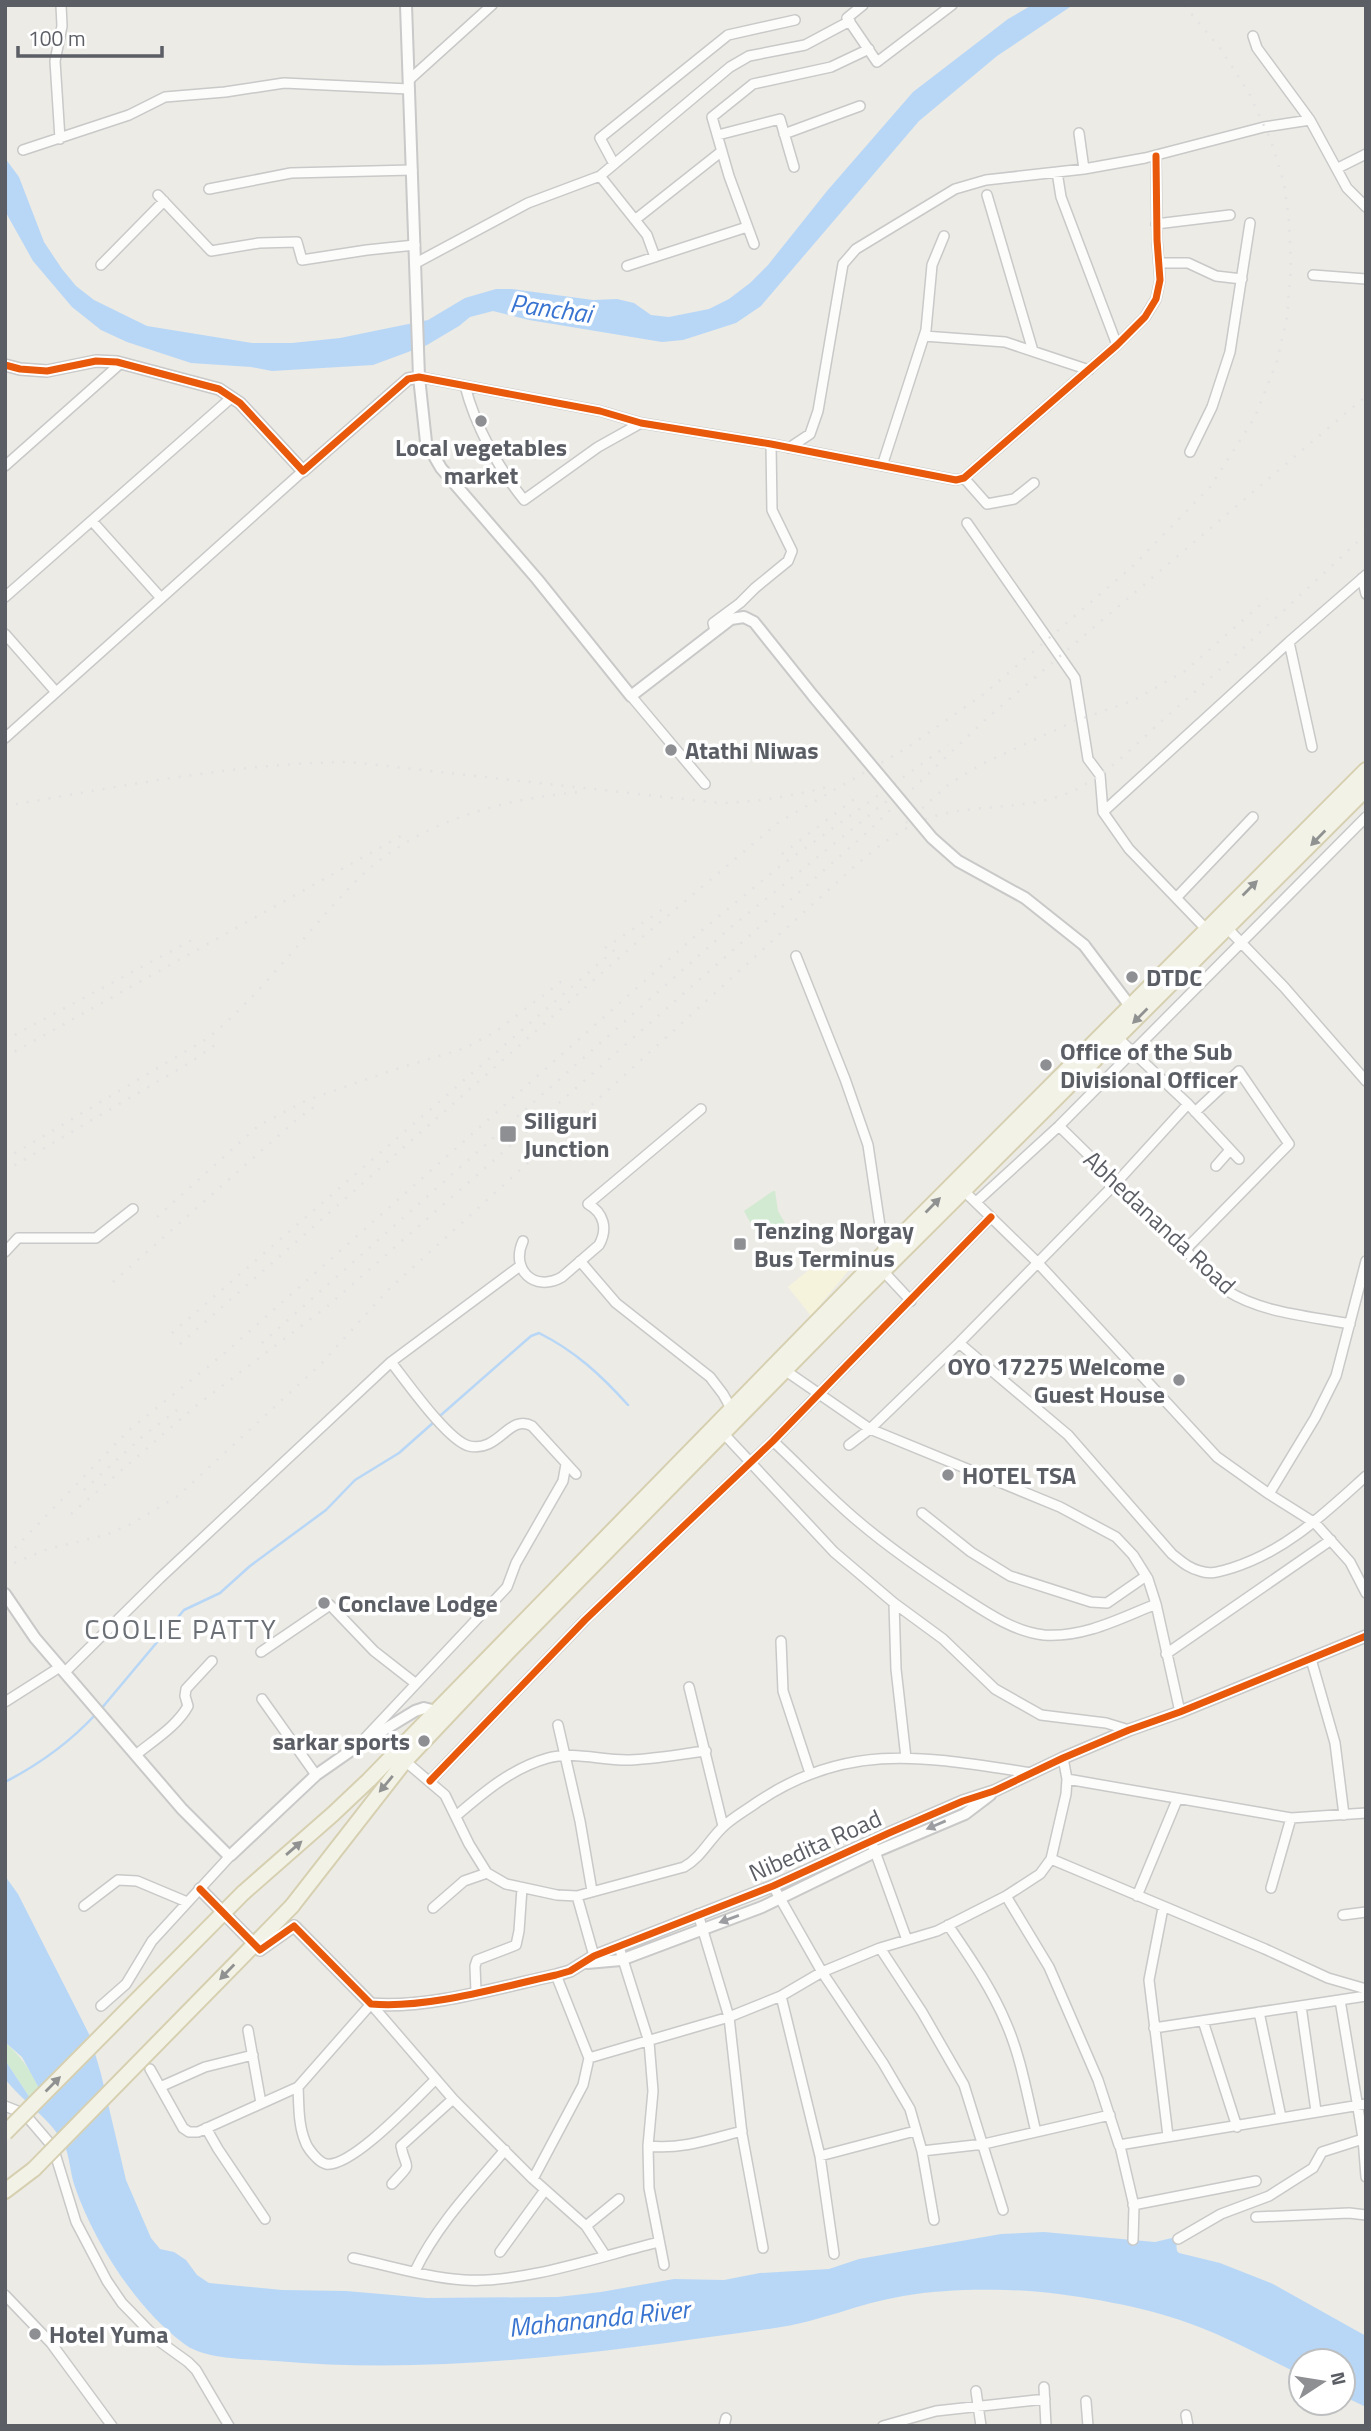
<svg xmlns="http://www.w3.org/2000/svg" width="1371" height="2431" viewBox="0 0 1371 2431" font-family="'Titillium Web',sans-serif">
	<rect width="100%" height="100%" fill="#ecebe5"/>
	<path fill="#f6f3dd" d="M833 1250 849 1270 811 1316 788 1287Z"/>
	<path fill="#d2ead1" d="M773 1191H775L778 1211 786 1225 756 1233 744 1211Z
		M5 2042C20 2056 31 2070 40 2090L30 2098 5 2060Z"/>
	<path fill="#b8d7f7" d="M1032 5H1073L997 56 919 121 761 306 736 323 683 340 662 342 529 320 493 311 470 317 459 326 427 345 373 365 272 371 251 367 191 363 127 342 101 330 72 307 33 261 5 211V158L19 177 44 242 62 269 76 286 94 300 147 326 252 343H292L340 338 428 320 465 298 496 289H512L593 300 617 299 634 303 651 315 669 317 709 309 729 299 750 283 768 265 827 191 913 92 1008 19Z
		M5 1876 18 1894 90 2036 101 2074 126 2180 151 2238 160 2249 174 2252 186 2260 197 2275 209 2283 282 2290 346 2291 427 2298 558 2297 601 2292 674 2279 724 2280 760 2273 829 2269 859 2259 1001 2234 1044 2232 1155 2242 1172 2238 1176 2242 1177 2251 1179 2253 1220 2263 1273 2284 1366 2336V2407L1343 2396V2361H1301V2375C1262 2356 1222 2334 1180 2320 1132 2304 1057 2291 1006 2290 972 2289 937 2290 903 2296 860 2303 819 2322 775 2328 610 2351 442 2376 276 2361 250 2359 203 2360 183 2343 136 2308 94 2242 75 2187 70 2173 70 2157 64 2144 50 2118 23 2102 5 2079V2060L30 2098 40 2090 22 2057 5 2042Z"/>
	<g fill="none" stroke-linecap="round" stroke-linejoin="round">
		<path stroke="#b8d7f7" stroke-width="2.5" d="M441 1415 531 1336 539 1333C575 1351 601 1375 628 1405
			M101 1709 184 1610 220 1593 250 1566 326 1510 355 1480 399 1453 434 1422
			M5 1782C38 1765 71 1741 96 1714"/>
		<g stroke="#c8c9c8" stroke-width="12">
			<path id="minor" d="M863 5 847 18 877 62 952 5
				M1253 36 1257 48 1310 120 1347 188 1366 207
				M409 80 492 5
				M1079 133 1084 169
				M784 134 860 106
				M718 135 780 119 794 167
				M60 139 55 61 62 26 61 5
				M23 150 129 115 165 97 225 92 284 83 409 89
				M614 164 600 138 728 35 795 20
				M1338 168 1366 154
				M1057 172 1061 197 1117 345
				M600 176 647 235 655 257
				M209 189 291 173 412 170
				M158 195 211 251 259 243 297 242 302 260 367 250 415 245
				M987 195 1033 351
				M636 219 722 151
				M1156 224 1230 215
				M754 244 729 176 712 117 753 84 831 67 869 49
				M416 263 528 203 600 176 730 67 749 56 805 45 850 21
				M1159 263H1188L1216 276 1242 279
				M101 265 164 201
				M627 266 747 227
				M1313 275 1366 279
				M924 336 1005 342 1089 370
				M419 377 600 411 641 423 771 444 956 480 964 478 1117 345 1145 317 1156 299 1160 280 1157 240 1156 156
				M465 386C475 425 498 468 524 500L598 447 641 423
				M789 448 810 434 818 411 843 264 856 249 955 189 986 180 1084 169 1145 158 1264 127 1310 120
				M1190 452 1212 407 1230 352 1250 223
				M5 466 121 363
				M882 466 926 330 932 265 944 236
				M964 478 987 504 1014 499 1034 483
				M92 521 161 598
				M967 523 1075 678 1088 759 1100 775 1103 812 1129 849 1207 930
				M1362 578 1366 594
				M5 597 231 398
				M715 631 713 623 740 603 755 588 788 561 792 551 772 510 771 444
				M5 634 56 692
				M1289 642 1312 747
				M631 696 705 784
				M5 738 303 471
				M1103 812 1289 642 1366 575
				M1177 897 1253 817
				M1228 929 1284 987 1366 1081
				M796 956 845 1079 868 1145 884 1253
				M1118 1038 1188 1104 1239 1159
				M1059 1126 1226 1290C1261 1313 1309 1316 1350 1324
				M1216 1166 1230 1150
				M964 1191 1037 1262 1217 1457 1269 1494 1315 1523 1350 1562 1366 1593
				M976 1202 1059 1126 1366 817
				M523 1241C510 1269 534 1293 562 1277L599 1245C608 1229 604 1213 588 1204L701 1109
				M1185 1250 1289 1144 1239 1071 1195 1112
				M5 1252 18 1238H96L133 1209
				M580 1261 616 1303 710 1377 723 1394 732 1410
				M883 1271 911 1301
				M959 1343 1068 1435 1172 1554C1181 1561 1188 1568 1200 1571 1211 1575 1221 1571 1232 1568 1286 1551 1325 1513 1366 1476
				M391 1362C406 1381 448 1441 469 1446 499 1453 509 1413 532 1426L576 1474
				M786 1371 870 1429 1060 1507 1116 1537 1133 1555 1148 1579 1156 1604 1180 1712
				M724 1434 834 1552 894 1603 943 1639 995 1689 1041 1715 1106 1723 1129 1730
				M773 1441C802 1468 829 1497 859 1522 893 1551 930 1576 967 1600 990 1615 1016 1632 1044 1635 1084 1638 1121 1618 1156 1604
				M849 1445 870 1429 959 1343 1116 1183 1188 1104
				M1269 1494 1315 1418 1336 1376 1366 1261
				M922 1513 971 1552 1010 1576 1091 1602 1107 1603 1146 1576
				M894 1603 896 1669 906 1758
				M781 1641 783 1691 810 1773
				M261 1652 330 1605 374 1651 415 1683
				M1166 1654 1331 1540
				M1311 1659 1335 1743 1344 1815
				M65 1672 160 1578 391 1362 520 1266
				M689 1687 723 1826
				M262 1699 316 1775
				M5 1702 60 1667
				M558 1725 580 1821 592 1891
				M365 1738 507 1587 516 1563 563 1481 566 1464
				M137 1754C154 1740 177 1726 188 1706L185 1696 186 1689 212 1661
				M405 1761 445 1795 469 1844 487 1873 506 1884 557 1895 577 1896 684 1867C702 1857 710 1838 725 1825 734 1817 746 1810 756 1803 848 1740 927 1757 1031 1773
				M1067 1779 1291 1818 1366 1813
				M430 1781 585 1620 773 1441 991 1217
				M456 1816C484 1792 512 1768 548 1758 574 1751 603 1761 630 1760 655 1759 681 1754 706 1751
				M873 1846 907 1940
				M1051 1859 1265 1949 1328 1978 1366 1989
				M773 1886 822 1972 883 2063 910 2109 922 2151 934 2220
				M1271 1888 1291 1818
				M577 1896 594 1956
				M1006 1896 1049 1967 1098 2080 1119 2145 1366 2104
				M1137 1896 1177 1800
				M84 1906 118 1880 137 1881 187 1902
				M433 1908 464 1881 487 1873
				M1163 1908 1149 1980 1168 2136
				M698 1914 729 2017 742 2134 763 2248
				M1343 1915 1366 1912
				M948 1925C969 1956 991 1987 1006 2023 1021 2057 1027 2095 1036 2132
				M619 1947 649 2042 653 2091 648 2146 649 2188 664 2265
				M880 1948 922 2012 964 2085 1003 2210
				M476 1992 475 1966 477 1960 516 1945 519 1931 522 1888
				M781 1996 820 2156 834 2254
				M1340 2000 1363 2138 1366 2177
				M101 2006 126 1984 152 1941 231 1855
				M1301 2006 1316 2111
				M1259 2012 1281 2117
				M1203 2021 1237 2127
				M1154 2028 1366 1996
				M248 2030 261 2103
				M589 2058 729 2017 781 1996 822 1972 880 1948 937 1931 1006 1896 1040 1874 1051 1859 1066 1794 1067 1779 1063 1758
				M150 2069 183 2128 189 2132H198L298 2087 371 2004 453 2099 533 2179 586 2226 605 2255
				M160 2087 205 2067 253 2055
				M298 2087C299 2104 298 2124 305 2141 307 2148 318 2162 326 2164 352 2168 416 2098 436 2079
				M5 2106 20 2112 29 2119 53 2147 76 2222 107 2281 122 2303 159 2341 188 2362 196 2370 229 2426
				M206 2128 218 2149 265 2219
				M648 2146C680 2150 711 2139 742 2131
				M1120 2146 1134 2206 1133 2240
				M922 2151 984 2144 1110 2115
				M820 2156 915 2131
				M533 2179 583 2085 589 2058 556 1975
				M392 2184C414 2160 406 2172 401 2146L453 2099
				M1133 2205 1256 2181
				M1256 2217 1349 2213 1366 2215
				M586 2226 619 2199
				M1178 2239 1221 2214 1269 2196 1313 2168 1322 2152 1366 2138
				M500 2252 545 2190
				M353 2258C387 2265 429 2278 464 2280 522 2284 601 2256 659 2242
				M415 2271C437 2225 472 2189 505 2150
				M5 2295 51 2343 112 2426
				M1044 2387 1046 2426
				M976 2391 981 2426
				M1086 2401 1088 2426
				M1186 2415 1188 2426
				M724 2426 726 2418
				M883 2426 936 2411 1045 2399"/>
		</g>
		<g stroke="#c8c9c8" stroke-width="14">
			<path id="tertiary" d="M406 5 419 377 426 442 441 468 537 579 631 696 731 619 744 617 754 622 814 697
				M5 365 20 369 47 371 96 361 117 362 219 389 240 403 303 471 408 379 419 377
				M1084 945 1130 1006
				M5 1594 35 1638 182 1809 227 1854 231 1855 316 1775 359 1745 415 1711 424 1708 436 1711
				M200 1889 260 1950 294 1926 371 2004C428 2009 500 1987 556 1975L570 1971 594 1956 773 1886 889 1833 963 1801 994 1791 1063 1758 1129 1730 1180 1712 1366 1636
				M587 1963 621 1960 762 1907 875 1852 965 1814 990 1795"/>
		</g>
		<g stroke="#d6d0b1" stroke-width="18">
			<path id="primary" d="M243 1893 333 1814 369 1780 884 1253 1366 770
				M292 1906 405 1761 507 1653 854 1300 1366 789
				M5 2191 34 2169"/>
		</g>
		<use href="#minor" stroke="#fcfcfb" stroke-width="9"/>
		<use href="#tertiary" stroke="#fcfcfb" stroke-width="10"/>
		<use href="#primary" stroke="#f3f2e7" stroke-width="14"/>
		<path stroke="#e4e3e3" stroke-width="2.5" stroke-dasharray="2 9" stroke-linecap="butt" d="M5 806C119 787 234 763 350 762L719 803C758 802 793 796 831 786
			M906 823 949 784 982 764 1075 721 1132 701 1185 671 1267 599
			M782 854 857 797
			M605 948 666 907
			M5 1040 192 940
			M5 1057 401 836
			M5 1159 208 1038C264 992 305 933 355 882 413 823 500 799 580 792
			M5 1171 191 1062 219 1042
			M157 1217 258 1126 305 1101 390 1071 465 1048 495 1032 566 978
			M113 1282 295 1121 319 1103
			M172 1333 618 947
			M262 1343 730 928 888 800
			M180 1344 645 935 779 822 905 749 984 694 1134 565 1210 487 1255 417 1277 361 1287 317 1291 267 1289 221 1284 183 1271 141 1249 93 1220 48 1184 5
			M84 1490 143 1436 177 1410
			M71 1514 197 1405 329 1305 863 836 986 719 1366 396
			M15 1548 129 1430 225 1353 701 931 779 867 948 745
			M5 1569 16 1562 48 1549 106 1535 131 1524 178 1496 321 1364 389 1289 856 865C879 846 903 826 932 817 978 803 1029 811 1073 791 1108 774 1136 744 1165 718 1233 659 1299 596 1366 534"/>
		<g stroke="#c8c9c8" stroke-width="14" stroke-linecap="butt">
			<path id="tertiary-bridge" d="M814 697 932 838 958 861 1025 898 1084 945"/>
		</g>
		<g stroke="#d6d0b1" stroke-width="18" stroke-linecap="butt">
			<path id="primary-bridge" d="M5 2133 243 1893
				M34 2169 292 1906"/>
		</g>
		<use href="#tertiary-bridge" stroke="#fcfcfb" stroke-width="10"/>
		<use href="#primary-bridge" stroke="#f3f2e7" stroke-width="14"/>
		<g stroke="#fff" stroke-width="11">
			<path id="cycleway" d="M5 365 20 369 47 371 96 361 117 362 219 389 240 403 303 471 408 379 419 377 600 411 641 423 771 444 956 480 964 478 1117 345 1145 317 1156 299 1160 280 1157 240 1156 156
				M430 1781 585 1620 773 1441 991 1217
				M200 1889 260 1950 294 1926 371 2004C428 2009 500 1987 556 1975L570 1971 594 1956 773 1886 889 1833 963 1801 994 1791 1063 1758 1129 1730 1180 1712 1366 1636"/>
		</g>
		<use href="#cycleway" stroke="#e8590c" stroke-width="7"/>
	</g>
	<defs><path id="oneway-solid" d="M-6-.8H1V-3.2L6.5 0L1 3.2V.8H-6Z" transform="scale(1.75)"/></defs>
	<g fill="#909292">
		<use href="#oneway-solid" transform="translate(1318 838) rotate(134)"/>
		<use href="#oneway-solid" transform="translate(1250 888) rotate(-45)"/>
		<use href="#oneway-solid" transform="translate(1140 1016) rotate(135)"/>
		<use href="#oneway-solid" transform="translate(933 1205) rotate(-45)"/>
		<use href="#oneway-solid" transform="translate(386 1784) rotate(130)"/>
		<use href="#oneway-solid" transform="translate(294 1848) rotate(-41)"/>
		<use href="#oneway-solid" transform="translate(227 1972) rotate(134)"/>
		<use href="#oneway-solid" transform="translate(53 2084) rotate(-45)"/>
	</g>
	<g fill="#9b9da1">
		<use href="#oneway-solid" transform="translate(936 1825) rotate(157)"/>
		<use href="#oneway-solid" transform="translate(729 1919) rotate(160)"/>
	</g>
	<g fill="#8e8f92" stroke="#fff" stroke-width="2.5">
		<circle cx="481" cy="421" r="7"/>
		<circle cx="671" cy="750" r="7"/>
		<circle cx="1132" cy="977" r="7"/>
		<circle cx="1046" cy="1065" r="7"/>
		<rect x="499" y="1125" width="18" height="18" rx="3.5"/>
		<rect x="733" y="1237" width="14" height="14" rx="3.5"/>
		<circle cx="1179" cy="1380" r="7"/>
		<circle cx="948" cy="1475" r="7"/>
		<circle cx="324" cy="1603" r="7"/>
		<circle cx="424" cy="1741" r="7"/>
		<circle cx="35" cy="2334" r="7"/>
	</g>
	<g text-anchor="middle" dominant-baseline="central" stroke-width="7" stroke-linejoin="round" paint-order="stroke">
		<g font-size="24" font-weight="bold" fill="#5b5e65" stroke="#fff" text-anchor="start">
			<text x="481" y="447" text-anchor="middle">Local vegetables<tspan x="481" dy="28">market</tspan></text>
			<text x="685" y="750">Atathi Niwas</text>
			<text x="1146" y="977">DTDC</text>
			<text x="1060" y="1051">Office of the Sub<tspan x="1060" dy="28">Divisional Officer</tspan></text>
			<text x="524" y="1120">Siliguri<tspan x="524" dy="28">Junction</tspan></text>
			<text x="754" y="1230">Tenzing Norgay<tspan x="754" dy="28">Bus Terminus</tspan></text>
			<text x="1165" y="1366" text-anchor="end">OYO 17275 Welcome<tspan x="1165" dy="28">Guest House</tspan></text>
			<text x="962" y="1475">HOTEL TSA</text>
			<text x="338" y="1603">Conclave Lodge</text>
			<text x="410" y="1741" text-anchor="end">sarkar sports</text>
			<text x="49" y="2334">Hotel Yuma</text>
		</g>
		<g font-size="24" fill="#5b5e65" stroke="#fff">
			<text transform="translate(1160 1222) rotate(43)">Abhedananda Road</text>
			<text transform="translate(815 1845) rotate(-24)">Nibedita Road</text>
		</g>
		<g font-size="26" font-style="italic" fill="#3874d0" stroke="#fff">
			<text transform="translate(551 308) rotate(8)">Panchai</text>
			<text transform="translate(599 2318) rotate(-6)">Mahananda River</text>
		</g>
		<g font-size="28" letter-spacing="2" fill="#6b7077" stroke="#fff">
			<text x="181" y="1628">COOLIE PATTY</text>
		</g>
	</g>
	<rect width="1371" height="2431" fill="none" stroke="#5b5e65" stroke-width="14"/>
	<g transform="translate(1322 2382) rotate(78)"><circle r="33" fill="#ffffff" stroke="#bdbfc1" stroke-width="2"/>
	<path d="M0-5L12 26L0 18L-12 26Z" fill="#8e8f92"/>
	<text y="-10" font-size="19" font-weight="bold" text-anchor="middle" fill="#5b5e65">N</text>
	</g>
	<path d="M18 46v10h144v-10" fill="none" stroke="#5b5e65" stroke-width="3.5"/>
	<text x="28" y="46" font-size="21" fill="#5b5e65" stroke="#ffffff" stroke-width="5" paint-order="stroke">100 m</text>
</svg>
